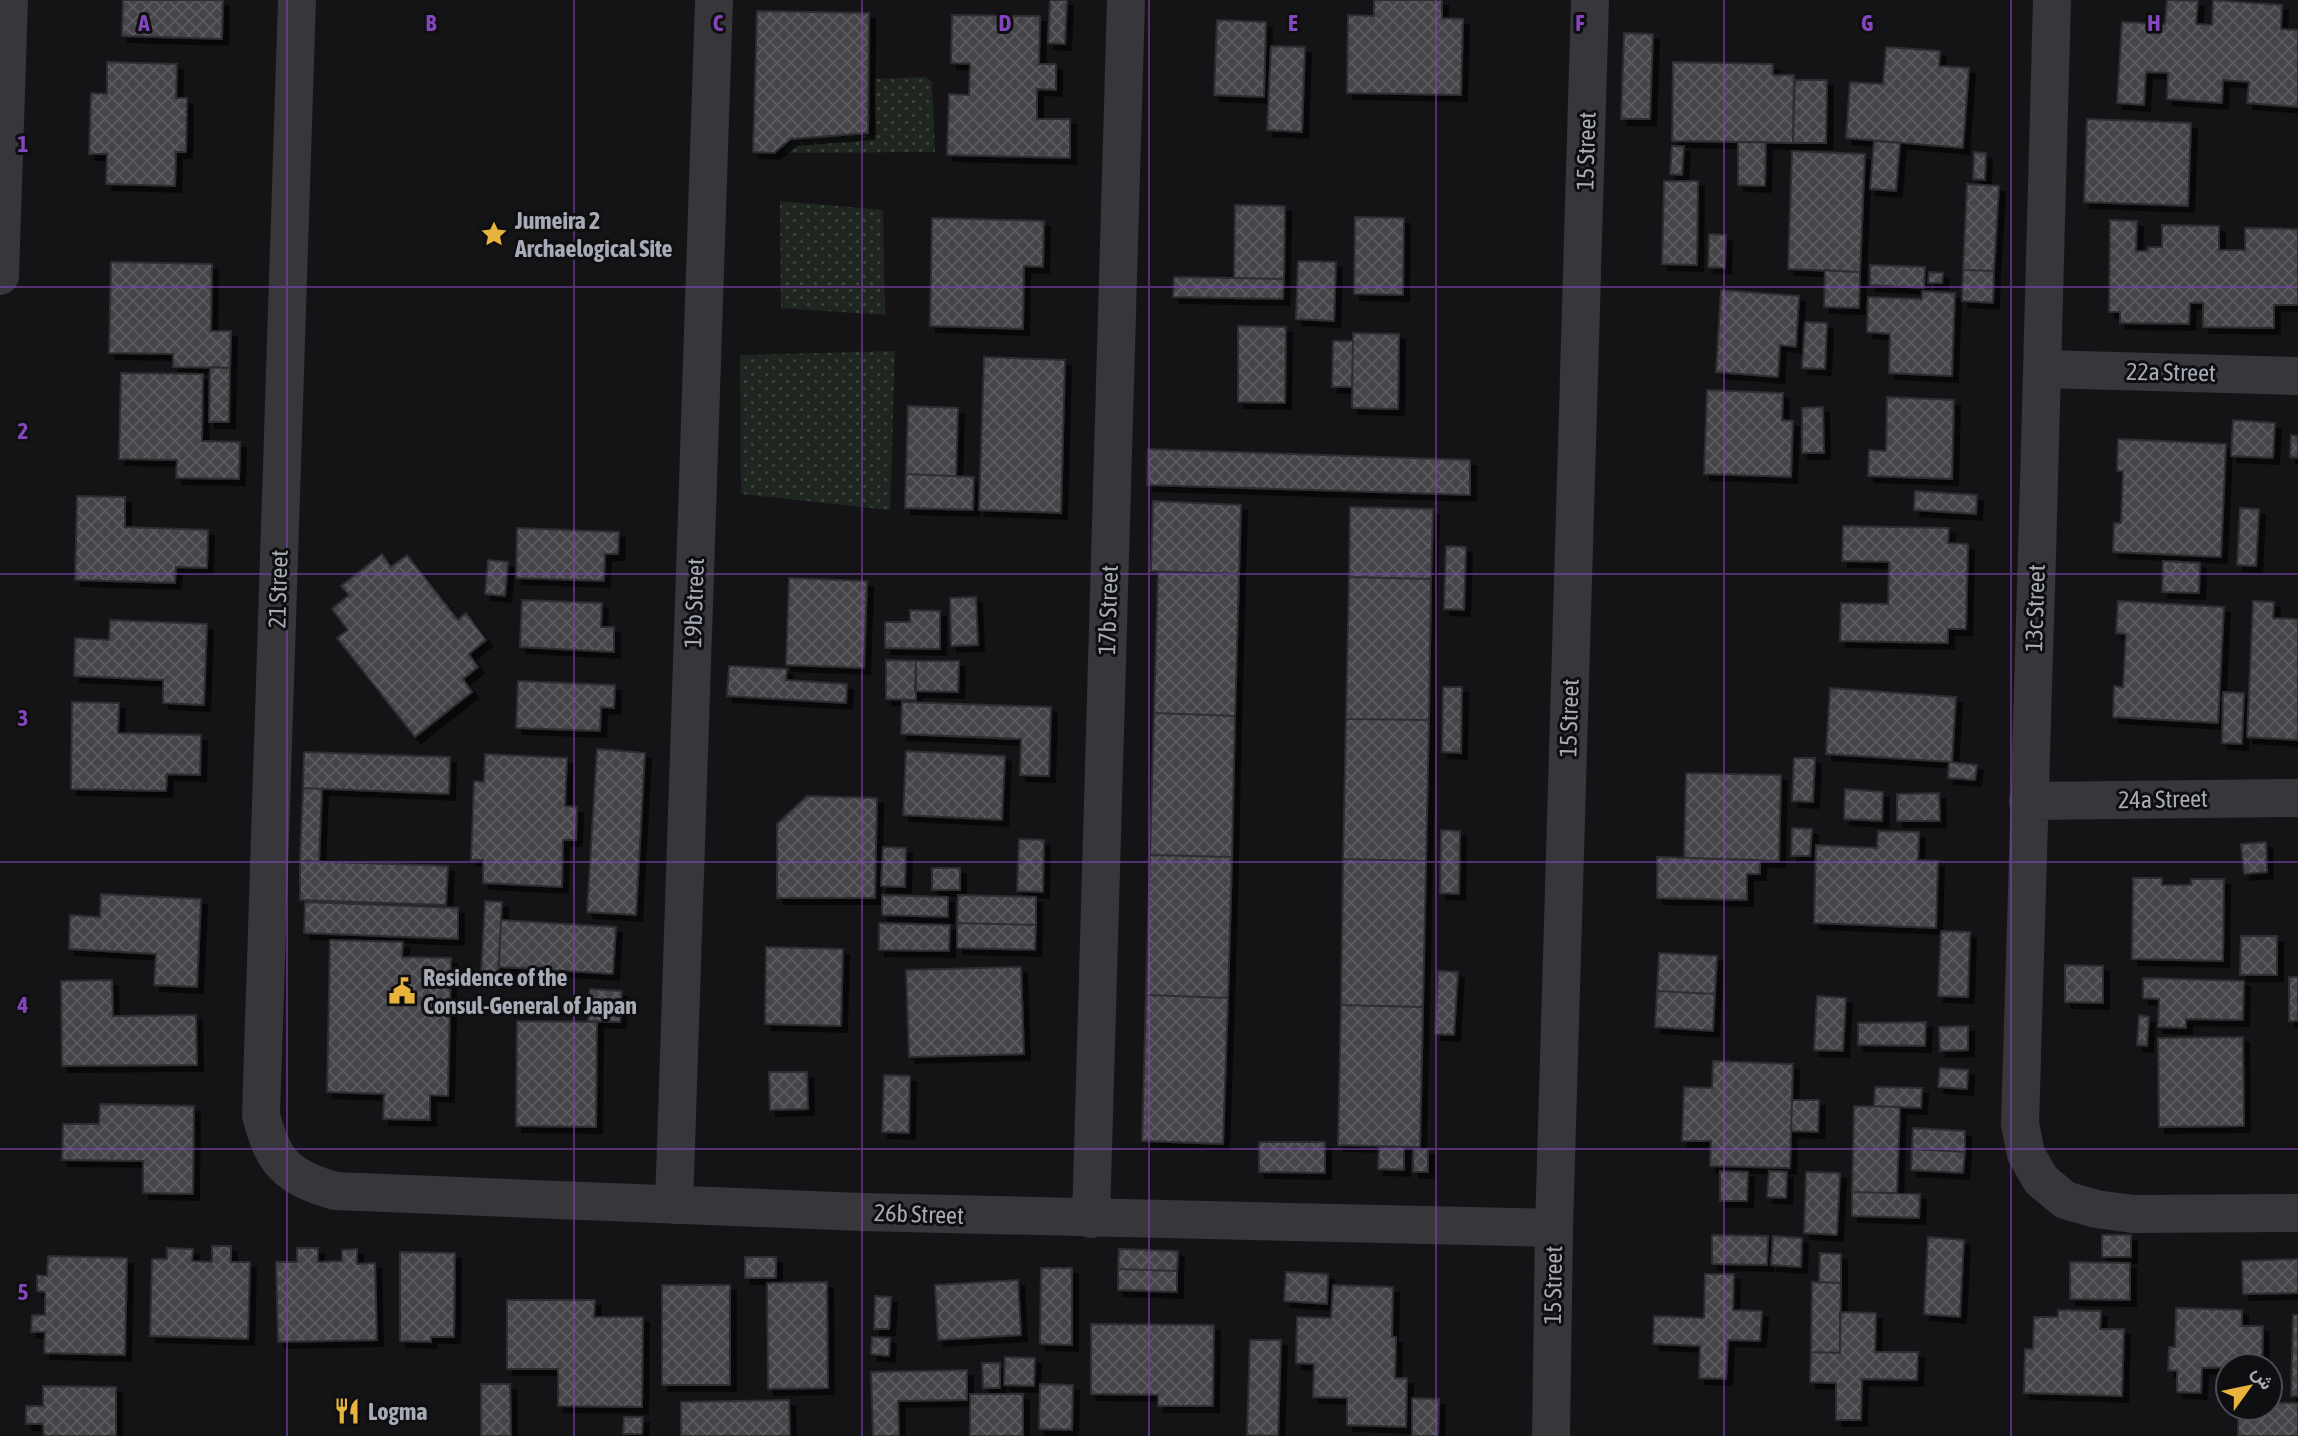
<svg xmlns="http://www.w3.org/2000/svg" width="2298" height="1436" viewBox="0 0 2298 1436" font-family="'Asap Condensed',Vazirmatn,sans-serif">
	<defs>
		<pattern id="grass-dots" width="8" height="8" patternUnits="userSpaceOnUse" patternTransform="scale(1.75)"><rect width="8" height="8" fill="#1f2620"/><path d="M2 2h.1M6 6h.1" fill="none" stroke="#3d433e" stroke-width="1.8" stroke-linecap="round"/></pattern>
		<pattern id="building-cross-hatch" width="8" height="8" patternUnits="userSpaceOnUse" patternTransform="scale(1.75)"><rect width="8" height="8" fill="#444449"/><path d="M0 0l8 8M0 8l8-8" fill="none" stroke="#5c5c61"/></pattern>
		<filter id="shadow"><feDropShadow dx="6" dy="6" stdDeviation="0" flood-color="#0009"/></filter>
	</defs>
	<rect width="100%" height="100%" fill="#141416"/>
	<path fill="url(#grass-dots)" d="M926 77 932 82 935 152 782 153 795 139 876 135 874 79Z
		M780 201 883 210 885 315 781 308Z
		M895 351 890 510 741 494 740 355Z"/>
	<path fill="url(#building-cross-hatch)" stroke="#2f2e32" stroke-width="2" filter="url(#shadow)" d="M123 0H223L222 39 122 36Z
		M1050 0H1067L1065 44 1048 43Z
		M1374 0H1442V18L1463 19 1461 95 1347 93 1348 15 1374 16Z
		M2167 0 2198 1 2196 24 2212 25 2213 0 2282 5 2281 29 2298 30V107L2247 103 2249 82 2223 80 2222 103 2167 99 2168 73 2146 72 2144 105 2117 103 2122 22 2165 24Z
		M757 11 869 13 868 133 791 139 774 153 753 152Z
		M952 15 1040 16 1039 64H1056V90L1037 89V119H1070V158L947 155 949 94 969 95 970 64 951 63Z
		M1217 20 1266 22 1264 97 1214 95Z
		M1624 33 1653 34 1650 119H1621Z
		M1271 46 1305 47 1302 132 1267 130Z
		M1886 47 1940 51 1939 66 1969 68 1963 148 1846 138 1850 82 1883 84Z
		M107 62 177 64 176 98H187L186 152H176L175 186 106 184 107 154H89L91 93 107 94Z
		M1673 62 1773 64V75H1794L1793 143 1672 141Z
		M1795 80H1827L1826 143H1793Z
		M2087 119 2191 123 2188 206 2084 202Z
		M1874 141 1900 143 1896 191 1870 189Z
		M1738 142H1766L1765 186 1738 185Z
		M1672 146H1684L1682 175 1670 174Z
		M1792 151 1865 154 1860 272 1788 269Z
		M1974 152 1986 153 1985 180 1973 179Z
		M1664 181H1698L1697 265 1662 264Z
		M1967 184 1999 186 1994 271 1963 270Z
		M1235 205 1285 206 1284 279 1234 278Z
		M1355 217 1404 218 1403 295 1354 294Z
		M932 218 1044 221 1043 267 1024 266 1023 329 930 326Z
		M2110 220 2137 221 2136 251H2148V247H2162V225L2219 226V250H2245V228L2298 229V305H2274V328L2203 327V303H2190L2189 324 2120 323V312H2109Z
		M1709 234 1726 235 1725 268 1708 267Z
		M1298 261 1336 262 1334 321 1296 319Z
		M111 262 212 264 211 331H231L230 368 173 367V354L109 353Z
		M1870 265 1925 267 1924 288 1870 285Z
		M1825 270 1860 272 1859 308 1824 307Z
		M1963 270 1994 271 1993 303 1962 301Z
		M1929 272 1943 273 1942 283H1928Z
		M1174 277 1284 279 1283 299 1173 297Z
		M1721 290 1799 296 1796 347 1780 345 1778 377 1716 372Z
		M1922 291 1955 293 1952 376 1889 373 1890 334 1867 332 1868 297 1922 299Z
		M1805 322 1827 323 1825 369 1802 368Z
		M1238 326 1286 327 1285 403 1238 402Z
		M1353 333 1399 334 1398 409 1352 408Z
		M1333 341H1353L1352 387H1332Z
		M984 357 1065 360 1061 513 979 510Z
		M210 367 230 368 229 422H209Z
		M121 373 203 374 202 441 240 442 239 479 176 478 177 460 119 459Z
		M1707 390 1783 393 1782 420 1793 421 1791 477 1704 474Z
		M1887 397 1954 400 1952 479 1868 476 1869 450 1886 451Z
		M908 406 958 408 956 476 906 474Z
		M1823 407 1824 453H1802V408Z
		M2233 420 2275 423 2273 458 2231 456Z
		M2291 435 2298 436V458L2290 457Z
		M2118 439 2226 444 2221 557 2113 552 2114 523H2121L2123 471H2117Z
		M1148 449 1470 460V495L1147 485Z
		M906 474 974 477 973 510 905 508Z
		M1915 491 1977 495 1976 514 1914 510Z
		M77 496 125 497V527L208 530 207 568 176 567 175 583 75 580Z
		M1153 501 1241 505 1239 574 1151 571Z
		M1350 507 1433 509 1431 579 1349 577Z
		M2240 508 2259 509 2256 566 2237 565Z
		M1843 526 1949 528 1948 543 1968 544 1966 629H1948V643L1840 641 1841 603 1888 604 1889 562 1842 561Z
		M517 528 619 532 618 554H605L604 581 516 578Z
		M1446 546 1466 547 1464 610 1444 609Z
		M382 554 391 567 407 555 458 620 466 613 486 640 469 654 478 667 463 679 472 692 415 737 337 638 348 630 332 609 349 595 341 586Z
		M488 560 508 562 505 596 485 594Z
		M2163 561 2200 563 2199 593 2162 592Z
		M1158 572 1239 574 1235 716 1154 713Z
		M1349 577 1431 579 1429 720 1346 719Z
		M789 578 867 581 864 668 786 665Z
		M976 597 978 645 951 646 950 598Z
		M522 600 602 603 601 627H614V652L520 647Z
		M2118 601 2224 607 2218 723 2113 717 2114 686 2123 687 2126 634 2116 633Z
		M2253 601 2274 602 2273 618 2298 619V740L2247 737Z
		M910 610 940 611V649L885 648V622H910Z
		M110 620 207 624 204 705 163 703V680L74 676 75 638 109 640Z
		M886 660 916 661V700L886 699Z
		M916 661H959L958 692 915 691Z
		M729 666 787 669 786 680 847 684 846 703 727 696Z
		M518 681 615 685 614 708 601 707 600 731 516 728Z
		M1443 687H1462L1461 753 1442 752Z
		M1830 688 1956 697 1952 762 1826 754Z
		M2223 692 2244 693 2242 744 2222 743Z
		M72 702 119 703 118 733 201 735 200 775 167 774 166 791 71 789Z
		M902 702 1051 707 1049 776 1020 775 1021 739 901 734Z
		M1154 713 1235 716 1232 857 1150 855Z
		M1346 719 1429 720 1426 861 1343 859Z
		M597 749 645 753 636 915 587 912Z
		M906 751 1005 756 1002 820 903 815Z
		M304 752 450 757 449 794 303 788Z
		M485 754 567 758 565 806 577 807 576 840H563L562 887 483 883V860H471L474 781 484 782Z
		M1794 758H1815L1813 802 1792 801Z
		M1949 762 1977 765 1975 780 1948 778Z
		M1686 773 1781 775 1779 861 1684 858Z
		M303 788 322 789 319 862 300 861Z
		M1845 789 1883 792 1882 821 1844 819Z
		M1939 793 1940 821H1897V794Z
		M807 796 877 798 875 898H777V824Z
		M1792 828 1812 829 1810 856H1791Z
		M1441 830 1460 831 1459 894 1440 893Z
		M1878 831 1919 832 1918 860 1938 861 1936 928 1814 923 1816 845 1877 848Z
		M1019 839 1044 840 1043 892 1017 891Z
		M2266 842 2267 872 2244 874 2241 844Z
		M883 847 906 848 905 887 881 886Z
		M1150 855 1232 857 1228 998 1146 995Z
		M1657 857 1760 860V874H1747V900L1657 898Z
		M1343 859 1426 861 1423 1007 1341 1005Z
		M300 861 448 866 446 905 300 900Z
		M932 868H960V890H932Z
		M2133 878H2162V885H2191V879H2224L2223 961 2132 959Z
		M101 894 201 899 197 987 154 985 156 954 69 949 70 915 100 917Z
		M882 895 948 897V917L882 915Z
		M958 895 1036 897V925L957 923Z
		M485 901 502 902 498 975 481 974Z
		M305 902 458 908V939L304 933Z
		M501 920 616 927 613 974 499 967Z
		M879 923 950 925 949 951 879 950Z
		M957 923 1036 925 1035 950 957 948Z
		M1941 931 1970 932 1968 997 1938 996Z
		M2241 936H2277V975H2240Z
		M330 940 403 942 402 957 451 958 448 1096 430 1095V1120L383 1119 384 1094 327 1092Z
		M766 947 843 949 841 1026 765 1024Z
		M1659 953 1717 956 1715 994 1657 991Z
		M2065 965 2103 966V1003L2065 1002Z
		M1021 967 1024 1054 909 1057 906 970Z
		M1438 971 1458 972 1454 1035 1435 1034Z
		M2289 977H2298V1021H2289Z
		M2143 978 2244 981 2243 1020 2186 1019V1028L2158 1027 2159 999 2143 998Z
		M112 980 113 1016 196 1015 197 1065 62 1066 61 981Z
		M590 989 622 991 620 1022 588 1021Z
		M1657 991 1715 994 1713 1031 1655 1027Z
		M1146 995 1228 998 1223 1144 1142 1141Z
		M1817 996 1846 998 1843 1051 1814 1050Z
		M1341 1005 1423 1007 1420 1147 1338 1145Z
		M2139 1015 2149 1017 2147 1046 2137 1045Z
		M517 1021 597 1022 596 1127 516 1126Z
		M1926 1022 1925 1046 1858 1045V1023Z
		M1968 1026V1050L1940 1051 1939 1027Z
		M2243 1037 2244 1126 2159 1127 2158 1038Z
		M1713 1061 1793 1064 1790 1168 1710 1166 1711 1141H1682L1684 1087 1712 1088Z
		M1940 1068 1968 1070 1967 1089 1938 1087Z
		M769 1072H807L808 1109 770 1110Z
		M884 1075 910 1076 909 1133 882 1132Z
		M1875 1087 1922 1088 1921 1108 1874 1106Z
		M1792 1100H1819L1818 1132 1791 1131Z
		M100 1104 194 1106 193 1194 143 1193V1161L62 1160 63 1124H99Z
		M1854 1106 1900 1107 1897 1193 1852 1192Z
		M1913 1128 1965 1131V1152L1912 1149Z
		M1259 1142H1325V1173L1259 1172Z
		M1379 1146 1404 1147V1170L1378 1169Z
		M1413 1149H1428V1172H1413Z
		M1912 1149 1965 1152 1963 1173 1911 1170Z
		M1720 1171 1748 1172 1747 1201H1720Z
		M1769 1171 1787 1172 1786 1198 1767 1197Z
		M1806 1172 1840 1173 1837 1235 1804 1233Z
		M1852 1192 1920 1194 1919 1218 1852 1216Z
		M1712 1235 1768 1236 1767 1265 1712 1264Z
		M2102 1235H2131V1257H2102Z
		M1773 1236 1802 1238 1801 1267 1771 1265Z
		M1928 1237 1964 1240 1960 1317 1924 1314Z
		M212 1246H231V1262H250L248 1339 150 1336 152 1259H167V1248L193 1249 192 1261 212 1262Z
		M297 1248H318V1262L342 1261V1250L357 1249V1264L375 1263 377 1340 278 1342 276 1262H297Z
		M1119 1249 1178 1251 1177 1271 1118 1269Z
		M400 1252 455 1253 454 1337H431V1342L400 1341Z
		M1820 1253 1841 1254V1283L1819 1282Z
		M48 1256 127 1258 125 1355 44 1353 45 1332H31L32 1315H45V1292L37 1291V1275L47 1276Z
		M745 1257H776V1278H745Z
		M2298 1259V1293L2243 1294 2242 1261Z
		M2070 1262 2130 1263V1300L2070 1299Z
		M1041 1268H1072V1345L1040 1344Z
		M1118 1269 1177 1271V1292L1118 1290Z
		M1286 1272 1328 1274 1327 1304 1284 1301Z
		M1705 1274H1734L1733 1310 1762 1311 1760 1341 1728 1340 1726 1379 1699 1378 1700 1346 1653 1344 1654 1316 1704 1318Z
		M1018 1280 1021 1335 938 1340 935 1285Z
		M827 1282 828 1388 768 1389 767 1283Z
		M1812 1282 1841 1283 1840 1353 1811 1352Z
		M662 1285H730V1385H662Z
		M1333 1285 1393 1287 1392 1337H1396L1395 1378H1407L1406 1427 1347 1425V1398L1313 1397 1314 1364 1296 1363 1297 1317 1331 1318Z
		M875 1296 891 1297 889 1329H874Z
		M507 1300H595L594 1317H643L642 1407 558 1406V1369H507Z
		M2176 1308 2242 1310V1326H2263L2262 1366 2202 1368 2201 1393 2177 1392V1371L2168 1370 2169 1347H2175Z
		M2058 1310 2101 1311 2100 1329H2124L2122 1396 2024 1393 2025 1349H2033L2034 1317H2058Z
		M1840 1312 1876 1313 1875 1352H1918L1917 1380 1862 1379 1861 1420H1836V1383L1810 1382 1811 1352 1840 1353Z
		M2293 1315H2298V1396H2291Z
		M1091 1324 1214 1325 1213 1406H1158V1395L1091 1394Z
		M872 1337 890 1338 889 1356 871 1354Z
		M1250 1340H1281L1278 1436 1247 1435Z
		M1005 1357 1035 1358 1034 1386 1004 1385Z
		M982 1363H1000V1388H983Z
		M967 1370V1400L898 1401 899 1436H873L871 1372Z
		M481 1384H510L511 1436H481Z
		M1040 1384 1073 1385 1072 1430 1039 1429Z
		M43 1386 116 1387V1436H44L43 1424H26V1406H43Z
		M970 1394H1023V1436H970Z
		M1412 1398 1439 1399 1438 1436H1412Z
		M789 1400 790 1436H681V1402Z
		M2270 1403H2298V1436H2238V1408H2270Z
		M624 1417H643L642 1434H623Z"/>
	<g fill="none" stroke-linecap="round" stroke-linejoin="round">
		<path stroke="#36363b" stroke-width="38" d="M297 0 261 1115C273 1163 287 1177 335 1191L861 1212 1554 1228
			M2052 0C2044 375 2030 749 2020 1124L2026 1154 2041 1180 2065 1200 2096 1209 2133 1214 2298 1213
			M0 276 9 0
			M2044 369 2298 376
			M2028 801 2298 798
			M674 1205 714 0
			M1091 1219 1126 0
			M1551 1436 1554 1228 1590 0"/>
	</g>
	<path fill="none" stroke="#8445bd" stroke-width="2" stroke-opacity="0.55" d="M287 0V1436M574 0V1436M862 0V1436M1149 0V1436M1436 0V1436M1724 0V1436M2011 0V1436M0 287H2298M0 574H2298M0 862H2298M0 1149H2298"/>
	<defs>
		<g id="sight-bare" transform="scale(2.1)"><path d="M0-6L1.8-2.2L6-1.7L2.9 1.2L3.7 5.4L0 3.3L-3.7 5.4L-2.9 1.2L-6-1.7L-1.8-2.2Z" fill="#e8b33b" stroke="#0f0f11" stroke-width="2.5" paint-order="stroke"/></g>
		<g id="civic-bare" transform="scale(2.1)"><path d="M-.6-6.5H3V-4.5H.6V-3L4-1V1h2V6H-6V1h2V-1L-.6-3ZM-1.2 2.5V6h2.4V2.5Z" fill="#e8b33b" stroke="#0f0f11" stroke-width="2.5" paint-order="stroke"/></g>
		<g id="restaurant-bare" transform="scale(2.1)"><path d="M-5-6h1v4h1v-4h1v4h1v-4h1v5L-1.5 .5V6h-2V.5L-5-1ZM5-6V6H3V1.5H1.5Q1.5-4 5-6Z" fill="#e8b33b" stroke="#0f0f11" stroke-width="2.5" paint-order="stroke"/></g>
	</defs>
	<g fill-rule="evenodd">
		<use href="#sight-bare" x="494" y="234"/>
		<use href="#civic-bare" x="402" y="991"/>
		<use href="#restaurant-bare" x="347" y="1411"/>
	</g>
	<g text-anchor="middle" dominant-baseline="central" stroke-width="6" stroke-linejoin="round" paint-order="stroke">
		<g font-size="24" fill="#a7abb6" stroke="#0f0f11">
			<text transform="translate(1586 151) rotate(-88)">15 Street</text>
			<text transform="translate(2171 372) rotate(1)">22a Street</text>
			<text transform="translate(278 589) rotate(-88)">21 Street</text>
			<text transform="translate(694 603) rotate(-88)">19b Street</text>
			<text transform="translate(2035 608) rotate(-88)">13c Street</text>
			<text transform="translate(1108 610) rotate(-88)">17b Street</text>
			<text transform="translate(1569 718) rotate(-88)">15 Street</text>
			<text transform="translate(2163 799) rotate(-1)">24a Street</text>
			<text transform="translate(919 1214) rotate(2)">26b Street</text>
			<text transform="translate(1553 1285) rotate(-89)">15 Street</text>
		</g>
		<g font-size="24" font-weight="bold" fill="#a7abb6" stroke="#0f0f11" text-anchor="start">
			<text x="515" y="220">Jumeira 2<tspan x="515" dy="28">Archaelogical Site</tspan></text>
			<text x="423" y="977">Residence of the<tspan x="423" dy="28">Consul-General of Japan</tspan></text>
			<text x="368" y="1411">Logma</text>
		</g>
	</g>
	<g font-size="23" text-anchor="middle" font-weight="bold" fill="#8445bd" stroke="#0f0f11" stroke-width="6" stroke-linejoin="round" paint-order="stroke">
		<text x="144" y="31">A</text>
		<text x="431" y="31">B</text>
		<text x="718" y="31">C</text>
		<text x="1005" y="31">D</text>
		<text x="1293" y="31">E</text>
		<text x="1580" y="31">F</text>
		<text x="1867" y="31">G</text>
		<text x="2154" y="31">H</text>
		<text x="23" y="152">1</text>
		<text x="23" y="439">2</text>
		<text x="23" y="726">3</text>
		<text x="23" y="1013">4</text>
		<text x="23" y="1300">5</text>
	</g>
	<g transform="translate(2249 1387) rotate(57)"><circle r="33" fill="#0f0f11" stroke="#4c4d53" stroke-width="2"/>
	<path d="M0-5L12 26L0 18L-12 26Z" fill="#e8b33b"/>
	<text y="-10" font-size="19" font-weight="bold" text-anchor="middle" fill="#a7abb6">ش</text>
	</g>
</svg>
